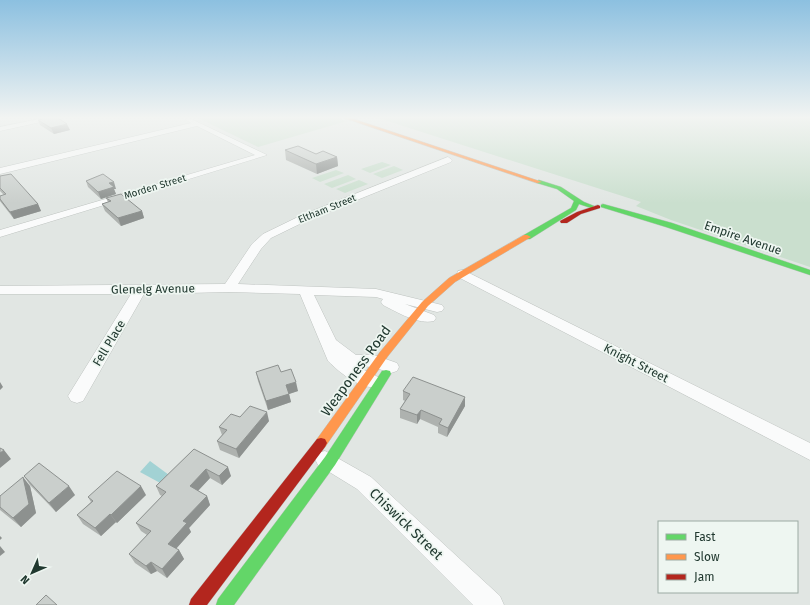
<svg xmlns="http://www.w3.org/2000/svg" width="810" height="605" viewBox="0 0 810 605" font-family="'Fira Sans',sans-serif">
	<rect width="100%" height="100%" fill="#e1e6e3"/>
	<path fill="#cadfce" d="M198 118H337L347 121 258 147Z
		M378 118H810V267L671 220 636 206 641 202Z
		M382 162 391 165 370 173 361 169Z
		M394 166 403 170 382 178 373 174Z
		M336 170 344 173 320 182 312 178Z
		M348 175 356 179 332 188 324 184Z
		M359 180 368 184 345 193 336 189Z"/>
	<path fill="#a2d2d4" d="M150 461 169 475 162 484 140 472Z"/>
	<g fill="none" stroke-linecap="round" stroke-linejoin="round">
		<g stroke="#bec3c0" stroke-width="1">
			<path id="street" d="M44 118H59L0 131V127Z
				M189 118 267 155 0 237V230L255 155 197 126 0 174V168L191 123 186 120Z
				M448 157 452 160 451 162 310 219 271 238 261 249 238 284 376 289 442 305 444 308 442 311 437 312 405 304 434 315 436 318 434 321C418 325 397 312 383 305L381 302 383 299 376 297 314 295 336 340 356 355H374L397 363 399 367 397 371 391 373 373 367 356 366 380 378 382 382 380 386C363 392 340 373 328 361L300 294 229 292 144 294 83 401 77 403 71 401 68 396 131 294H0V286L225 284 252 244 263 234 302 215Z
				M463 270 810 443V460L458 277 457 274 458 271Z
				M325 451 371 477 500 596 504 605H473L357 489 318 465 315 459 318 453Z"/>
		</g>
		<g stroke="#bdc4c0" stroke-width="1">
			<path id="fast" d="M539 180 561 187 584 202 594 206 591 208 579 204 576 210 530 239H524V235L571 208 574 201 557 189 537 183 536 182Z
				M603 204 672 223 810 270V275L666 227 601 207V205Z
				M386 370 390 371 391 374 335 465 234 605H216L218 599 325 457 382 371Z"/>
		</g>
		<g stroke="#bdc4c0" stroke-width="1">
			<path id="slow" d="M344 118H351L542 182 537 183Z
				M524 235H527L531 237 455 282 428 306 388 356 325 447 321 448 317 447 315 443 317 439 380 352 422 302 449 278Z"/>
		</g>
		<g stroke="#bdc4c0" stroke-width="1">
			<path id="jam" d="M598 205 600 206V208L581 214 567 223H561L560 221 577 212Z
				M321 438 325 439 327 443 325 447 207 605H189L191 599 317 439Z"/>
		</g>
		<use href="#street" fill="#fafbfb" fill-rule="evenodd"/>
		<use href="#fast" fill="#63d668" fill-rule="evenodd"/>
		<use href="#slow" fill="#ff974d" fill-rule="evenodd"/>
		<use href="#jam" fill="#b3261e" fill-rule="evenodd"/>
	</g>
	<path fill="#aeb2af" d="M38 120 70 130 54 134 40 125Z
		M285 150 316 154 337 157 338 166 317 174 286 160Z
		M0 176 38 204 41 211 14 219 0 201V196L4 195 0 191Z
		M86 181 116 189H114L116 194 101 199 88 187Z
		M106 198 142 211 144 218 121 226 105 211 102 204 108 202Z
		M256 372H281L298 391 289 394 291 402 268 410 258 381Z
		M403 391 465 397V406L447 437 438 433V427L420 419 417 424 400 418V409L405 401 403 400Z
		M240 417 269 421 239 458 220 450 217 441 222 435 219 427Z
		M194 449 231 476 222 485 210 478 198 491 207 496 210 505 189 528 191 532 176 549 179 550 184 559 167 578 157 571 151 574 135 563 129 554 147 535 141 531 136 523 162 496 160 495 156 486Z
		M24 476 75 495 56 512 30 485Z
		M30 486 36 513 21 527 0 510V496Z
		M146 495 117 523 116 522 101 536 83 524 77 515 91 502 88 497Z"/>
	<path fill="#8d918f" d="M67 124 70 130 54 134 51 128Z
		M337 157 338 166 317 174 316 164Z
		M114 182 116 189H114L116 194 101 199 98 192 109 183Z
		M38 204 41 211 14 219 10 212Z
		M142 211 144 218 121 226 118 218Z
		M0 382 3 387 0 390Z
		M296 382 298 391 289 394 291 402 268 410 266 401 286 385Z
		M465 397V406L447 437 448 428Z
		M421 410 420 419 417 424V415Z
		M267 412 269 421 239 458 236 449Z
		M4 450 11 459 0 468V453Z
		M228 467 231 476 222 485 219 476Z
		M206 469 210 478 194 495 190 486Z
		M23 477 30 486 36 513 21 527 13 518Z
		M69 486 75 495 56 512 49 503Z
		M141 486 146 495 117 523 111 515Z
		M207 496 210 505 189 528 191 532 173 552 168 544 183 521Z
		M110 514 116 522 101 536 95 528Z
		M0 536 2 538 0 540Z
		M0 546 5 552 0 556Z
		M179 550 184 559 167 578 162 569Z
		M151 562 157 571 151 574 146 566Z"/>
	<path fill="#cacfcc" stroke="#8d918f" d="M47 118H58L67 124 51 128 38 120Z
		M298 146 316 154 323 151 337 157 316 164 285 150Z
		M11 174 38 204 10 212 0 199V196L6 194 0 188V176Z
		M103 174 114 182 109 183 114 187 98 192 86 181Z
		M121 194 142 211 118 218 102 204 111 201 106 198Z
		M278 365 281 372 291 369 296 382 286 385 289 394 266 401 256 372Z
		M413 377 465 397 448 428 439 424 442 419 421 410 417 415 400 409 410 394 403 391Z
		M250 406 267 412 236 449 217 441 227 430 219 427 231 414 240 417Z
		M0 448 4 450 0 453Z
		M194 449 228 467 219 476 206 469 190 486 207 496 183 521 187 523 168 544 179 550 162 569 151 562 146 566 129 554 151 531 136 523 166 492 156 486Z
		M39 463 69 486 49 503 24 476Z
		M117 471 141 486 111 515 110 514 95 528 77 515 93 501 88 497Z
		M23 477 29 504 13 518 0 507V496Z
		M46 595 57 605H36Z"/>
	<linearGradient id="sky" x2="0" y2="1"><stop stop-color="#8cc0e0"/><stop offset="0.58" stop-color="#f2f4f2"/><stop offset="1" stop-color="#f2f4f2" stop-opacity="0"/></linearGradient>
	<rect width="810" height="203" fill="url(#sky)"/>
	<g text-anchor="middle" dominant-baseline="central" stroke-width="3.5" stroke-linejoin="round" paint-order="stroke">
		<g font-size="10" fill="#20382f" stroke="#eef6f1">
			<text transform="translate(155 187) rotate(-17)">Morden Street</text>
			<text transform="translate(327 209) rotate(-22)">Eltham Street</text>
		</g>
		<g font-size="12" fill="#20382f" stroke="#eef6f1">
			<text transform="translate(743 238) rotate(19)">Empire Avenue</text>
			<text transform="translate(153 289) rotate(-1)">Glenelg Avenue</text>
			<text transform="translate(109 343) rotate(-59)">Fell Place</text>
			<text transform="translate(636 363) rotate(27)">Knight Street</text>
		</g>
		<g font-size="14" fill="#20382f" stroke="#eef6f1">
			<text transform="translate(356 371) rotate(-54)">Weaponess Road</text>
			<text transform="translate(406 524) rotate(44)">Chiswick Street</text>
		</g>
	</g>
	<rect x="658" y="521" width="140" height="72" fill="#eef6f1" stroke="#9caaa3"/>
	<rect x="666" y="534" width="20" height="6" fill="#63d668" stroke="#9caaa3"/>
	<text x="694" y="541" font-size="12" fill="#20382f">Fast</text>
	<rect x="666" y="554" width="20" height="6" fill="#ff974d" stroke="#9caaa3"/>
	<text x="694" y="561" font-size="12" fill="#20382f">Slow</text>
	<rect x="666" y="574" width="20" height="6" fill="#b3261e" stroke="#9caaa3"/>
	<text x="694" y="581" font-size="12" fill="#20382f">Jam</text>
	<g transform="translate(32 573) rotate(225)" stroke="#eef6f1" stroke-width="3" paint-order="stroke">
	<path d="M0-3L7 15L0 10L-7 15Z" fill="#20382f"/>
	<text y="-6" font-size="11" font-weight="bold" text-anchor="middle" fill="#20382f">N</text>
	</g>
</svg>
